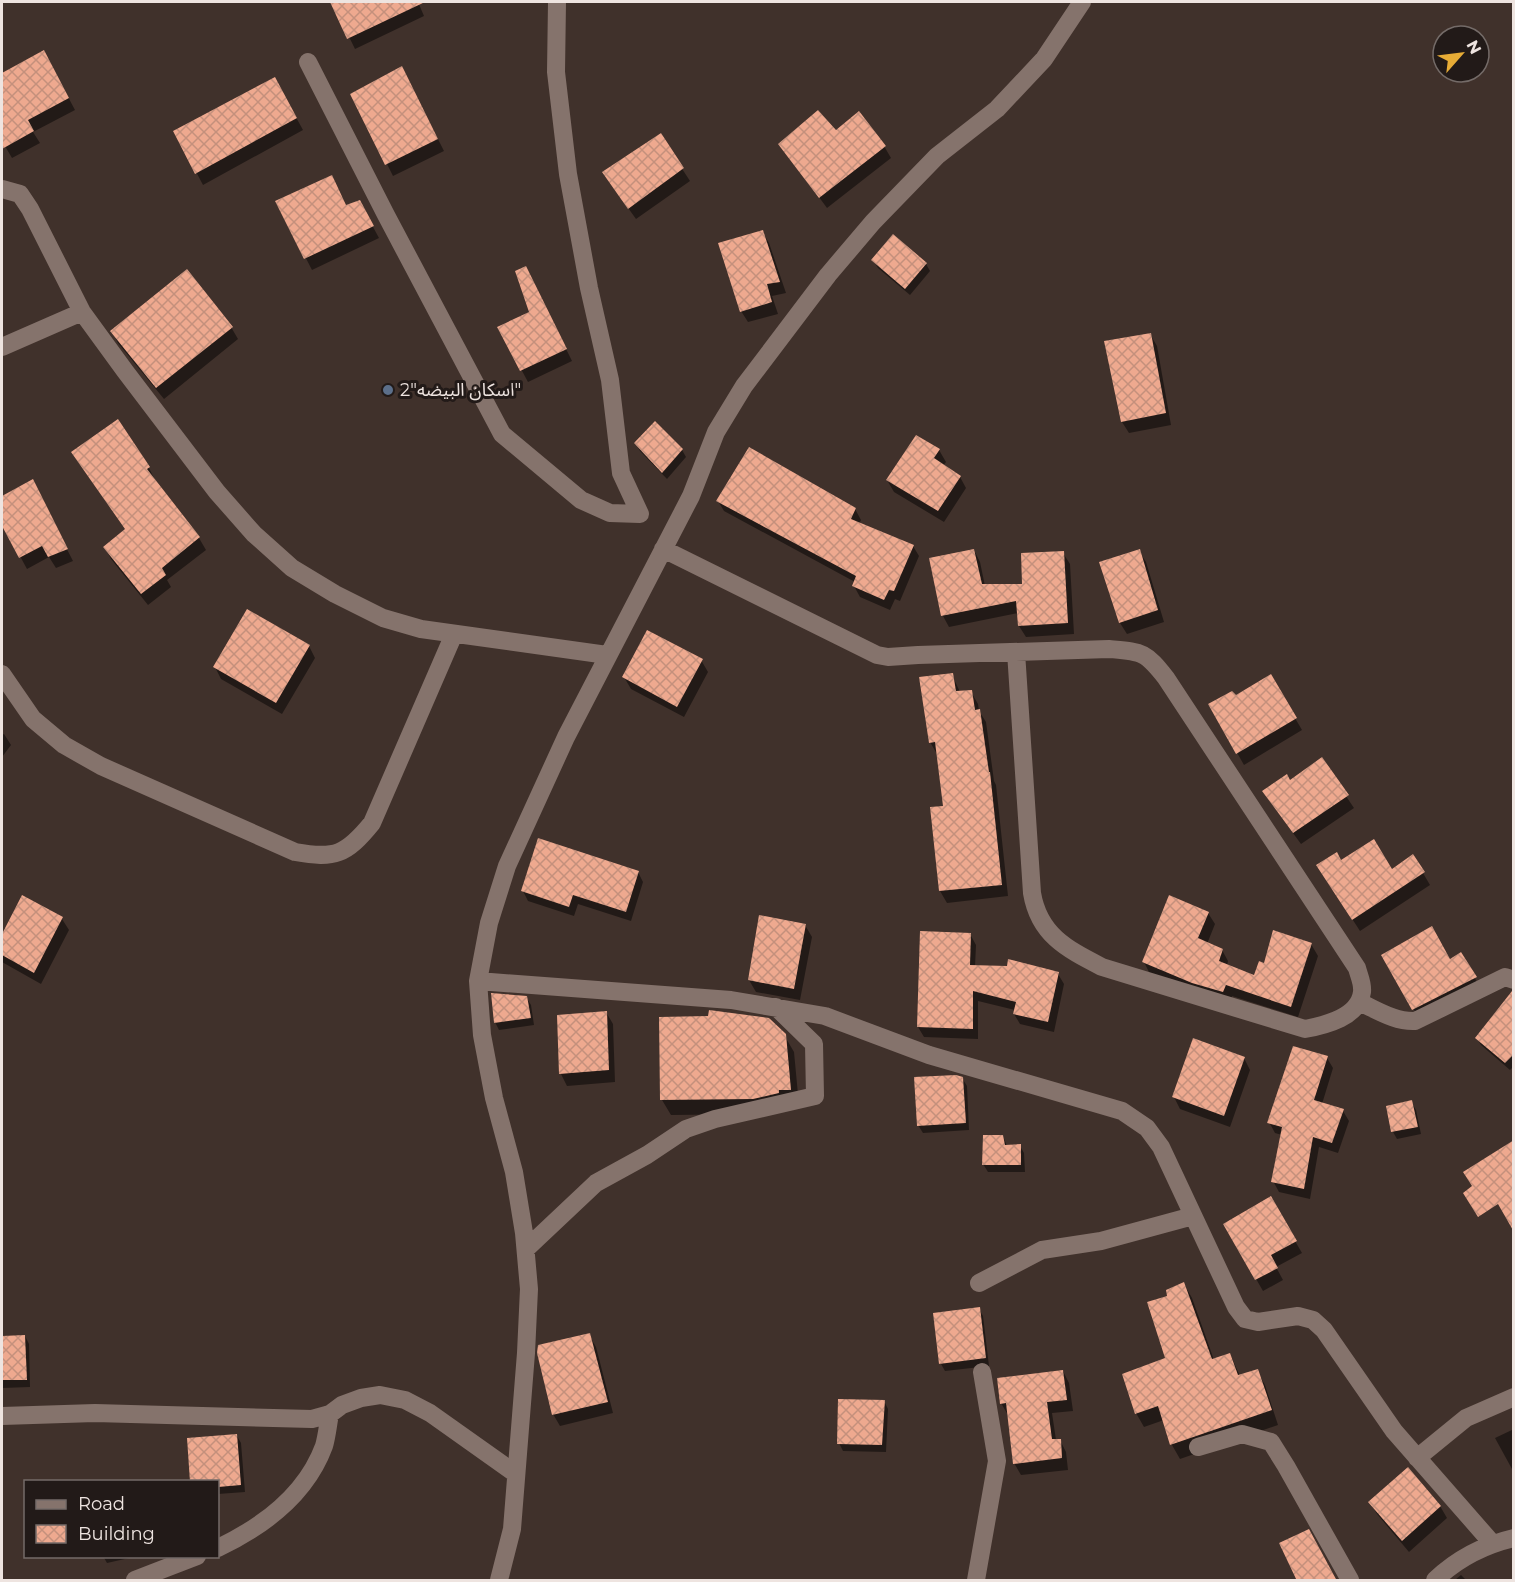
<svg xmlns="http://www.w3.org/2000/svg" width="1515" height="1582" viewBox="0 0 1515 1582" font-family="Montserrat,'Noto Sans Arabic',sans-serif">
	<defs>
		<pattern id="building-cross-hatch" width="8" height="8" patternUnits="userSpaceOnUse" patternTransform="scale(1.5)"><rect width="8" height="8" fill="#eea98f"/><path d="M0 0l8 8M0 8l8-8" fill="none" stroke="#c4907c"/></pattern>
	</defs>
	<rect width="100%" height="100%" fill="#40312b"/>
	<path fill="#0007" d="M332 2H418L424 16 355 49Z
		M44 52 75 110 33 132 40 143 12 158 2 141V75Z
		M408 80 444 151 393 176 352 94Z
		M281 90 303 130 203 185 175 132Z
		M835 132 884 146 891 158 827 208 780 144Z
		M660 135 690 181 636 219 611 184Z
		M277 202 346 207 366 214 379 238 312 270Z
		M762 231 769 243 786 293 772 296 778 314 748 322 741 311Z
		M873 260 926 264 930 271 910 295 878 268Z
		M532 280 572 361 528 382 499 328 530 313Z
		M231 327 238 339 164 399 118 343 112 331Z
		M1150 334 1157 346 1171 425 1129 433 1122 422Z
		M118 421 149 468 155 480H154L199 538 206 550 167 580 171 587 148 605 111 559 105 547 126 530Z
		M636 444 682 450 686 457 667 479 640 451Z
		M939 450 946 462 943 466 960 477 966 488 944 522 894 492 887 480Z
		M32 481 73 561 56 568 49 557 27 569 2 523V497Z
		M718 501 855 509 861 520 859 524 913 546 919 556 900 601 895 599 890 610 860 597 854 586 855 582 724 511Z
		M974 550 980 562 985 586 1024 585 1063 553 1070 564 1074 634 1026 637 1019 626 1018 613 949 627 943 616 931 559Z
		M1139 551 1146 562 1164 622 1127 634 1120 623Z
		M309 646 315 658 282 714 221 679 215 667Z
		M701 660 708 672 684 717 631 689 624 677Z
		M952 675 960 692H971L978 704 979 711 986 722 994 781 996 785 1008 896 947 903 940 891 945 807 937 754 930 742Z
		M1271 677 1302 730 1244 765 1210 705 1236 697Z
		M4 734 11 745 2 757V735Z
		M1321 759 1354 808 1301 844 1271 803 1290 782Z
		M1413 856 1430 885 1360 931 1325 877 1341 862 1391 871Z
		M638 872 643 882 631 921 578 904 574 916 528 901 523 891Z
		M22 897 62 919 69 930 41 984 2 962V937Z
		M1208 913 1215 924 1207 944 1222 950 1228 961 1227 966 1255 977 1265 964 1311 944 1318 956 1298 1017 1232 996 1230 1003 1150 974 1144 962Z
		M805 925 812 937 800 1000 756 992 749 980Z
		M970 934 976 945 975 967 1008 968 1058 974 1064 984 1054 1032 1020 1024 1014 1014 1015 1010 978 1001V1039L924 1037 918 1027Z
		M1460 954 1482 990 1420 1020 1383 956 1449 960Z
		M1510 995 1514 998V1066L1510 1070 1481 1045 1477 1038Z
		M526 997 531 1005 534 1025 499 1030 495 1022Z
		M606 1012 613 1024 615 1082 567 1086 561 1074 558 1016Z
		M784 1035 794 1052 799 1105 763 1114 671 1115 662 1100Z
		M1244 1058 1250 1070 1230 1127 1180 1109 1174 1097Z
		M1327 1058 1333 1068 1322 1104 1343 1111 1349 1121 1338 1153 1319 1147 1310 1199 1279 1192 1273 1181 1282 1135 1275 1133 1269 1122Z
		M962 1078 967 1086 969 1130 923 1133 918 1125Z
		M1411 1102 1416 1110 1421 1134 1397 1139 1393 1132Z
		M1003 1136 1007 1146H1020L1024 1153 1025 1172H988L983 1164Z
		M1270 1198 1302 1253 1276 1267 1283 1280 1263 1291 1225 1225Z
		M1184 1284 1192 1298 1214 1360 1230 1354 1240 1376 1257 1371 1265 1385 1278 1425 1180 1459 1172 1445 1164 1420 1144 1427 1136 1413 1167 1359 1168 1297Z
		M979 1309 983 1316 989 1366 945 1371 941 1364 934 1314Z
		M589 1335 596 1347 613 1413 560 1426 553 1414Z
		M25 1336 29 1344 30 1387 2 1388V1337Z
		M1063 1371 1069 1383 1073 1411 1052 1413 1056 1440H1060L1066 1452 1068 1470 1021 1475 1014 1463 1008 1415 1001 1403Z
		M884 1401 888 1409 886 1452 843 1451 839 1443Z
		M1514 1429V1468L1512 1469 1495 1438Z
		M237 1436 241 1443 245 1492 218 1494V1482Z
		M1370 1502 1440 1506 1447 1518 1409 1552 1377 1514Z
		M103 1556H138L107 1563Z
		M1461 1575 1466 1580H1455Z"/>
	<path fill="url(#building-cross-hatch)" d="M330 2H425L347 39Z
		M44 50 69 98 28 120 34 131 2 149V73Z
		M402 66 438 139 385 165 350 94Z
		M275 77 297 118 195 174 173 131Z
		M818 110 836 130 859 111 886 146 819 198 778 144Z
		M661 133 684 168 628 209 602 172Z
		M332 175 346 205 360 200 374 226 304 259 275 201Z
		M763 230 780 282 767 284 772 302 740 312 718 243Z
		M893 234 927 263 905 289 871 260Z
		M526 266 567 349 520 371 497 327 529 312 515 271Z
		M187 269 233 327 156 388 110 331Z
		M1151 333 1166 413 1121 422 1104 341Z
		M118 419 150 467 147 469 200 537 162 568 166 575 141 594 103 547 125 529 71 452Z
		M655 421 683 449 662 473 634 443Z
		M916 435 940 449 934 458 961 476 938 511 886 480Z
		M749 447 856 508 851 519 914 545 894 591 889 590 884 600 852 586 856 576 716 501Z
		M33 479 68 549 48 557 42 546 19 558 2 526V496Z
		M974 549 982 584H1022L1021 553 1064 551 1068 623 1018 626 1016 601 941 616 929 558Z
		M1140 549 1158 610 1119 623 1099 562Z
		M247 609 310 645 276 703 213 667Z
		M647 630 703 659 677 707 622 677Z
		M953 673 956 691 972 690 975 710 980 709 989 772H990L1002 885 939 891 930 807 943 806 935 742 929 743 919 677Z
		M1271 674 1297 718 1236 754 1208 704 1232 691 1236 695Z
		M1322 757 1349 795 1293 833 1262 791 1287 774 1290 780Z
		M538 838 639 871 626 912 573 895 569 907 521 891Z
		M1374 839 1392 869 1413 854 1425 872 1352 920 1316 865 1337 852 1341 860Z
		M22 895 63 917 34 973 2 955V934Z
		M1169 895 1209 912 1198 938 1223 949 1219 961 1254 975 1259 961 1264 963 1273 930 1312 943 1291 1007 1226 985 1223 992 1192 983 1142 962Z
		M759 915 806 924 794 989 748 980Z
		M1432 926 1450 959 1461 952 1477 977 1412 1010 1381 955Z
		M920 931 971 933 970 965 1007 966 1008 959 1059 972 1048 1022 1013 1014 1016 1002 973 991V1029L917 1027Z
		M1512 991 1514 1054 1505 1063 1475 1038Z
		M491 993 527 996 531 1018 494 1023Z
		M709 1010 769 1018 786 1034 791 1090H779V1093L753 1099 660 1100 659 1017 708 1016Z
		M607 1011 609 1070 559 1074 557 1015Z
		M1193 1038 1245 1057 1224 1116 1172 1097Z
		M1293 1046 1328 1056 1314 1100 1344 1109 1332 1143 1313 1137 1304 1189 1271 1182 1282 1127 1267 1123Z
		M956 1075 963 1077 966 1123 917 1126 914 1077Z
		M1412 1100 1418 1127 1391 1132 1386 1106Z
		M983 1135H1003L1005 1145 1021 1144V1165H982Z
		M1514 1140V1232L1498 1204 1478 1217 1463 1193 1472 1186 1463 1172Z
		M1271 1196 1297 1241 1271 1255 1278 1268 1255 1280 1223 1224Z
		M1184 1282 1212 1359 1230 1353 1238 1375 1258 1369 1272 1410 1170 1445 1158 1406 1135 1414 1122 1374 1165 1358 1147 1302 1167 1296 1166 1290Z
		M980 1307 986 1358 939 1364 933 1313Z
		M590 1333 608 1402 552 1415 537 1353 538 1345Z
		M25 1335 27 1380H2V1336Z
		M1063 1370 1067 1400 1047 1402 1052 1439H1061L1062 1458 1013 1464 1006 1403 1000 1404 997 1378Z
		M838 1399 885 1400 882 1445 837 1444Z
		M237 1434 241 1485 218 1487V1482H190L187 1438Z
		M1408 1467 1441 1506 1402 1541 1368 1502Z
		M1309 1529 1337 1581H1297L1279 1543Z"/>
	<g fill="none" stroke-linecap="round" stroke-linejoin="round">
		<path stroke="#85736c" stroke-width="18" d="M308 62 386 215 502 434 581 500 610 513 640 514 621 473 610 380 589 288 568 174 556 72 557 2
			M2 189 20 194 30 209 82 312 125 371 217 492 254 534 292 568 335 594 383 618 421 629 607 655
			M2 347 82 312
			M663 549 877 655 888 657 918 655 1109 649C1142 652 1145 651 1166 678L1357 968C1359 976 1363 983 1362 992 1359 1017 1326 1025 1305 1029L1102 967C1067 949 1039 935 1032 893L1016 652
			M2 674 33 719 64 745 101 766 295 852C335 859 346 855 372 823L454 634
			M478 981 731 1000 825 1016 929 1055 1122 1111 1147 1128 1161 1147 1236 1307 1245 1319 1258 1322 1298 1316 1313 1320 1324 1330 1394 1431 1492 1543
			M1359 1002C1377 1010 1395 1022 1415 1021L1505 977 1514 980
			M526 1249 596 1183 647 1155 686 1129 715 1119 815 1096 814 1044 776 1007
			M979 1283 1042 1250 1101 1241 1193 1216
			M2 1416 95 1413 312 1419 330 1414 342 1405 361 1398 380 1395 405 1400 430 1413 516 1474
			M1198 1447 1242 1434 1271 1442 1286 1466 1350 1580
			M1417 1458 1466 1418 1514 1397
			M218 1548C262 1527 306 1495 324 1446 327 1436 328 1424 330 1414
			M135 1580 197 1556
			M499 1580 512 1529 526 1353 529 1289 524 1233 514 1172 494 1098 482 1035 478 981 489 923 507 866 566 737 691 496 716 432 744 386 828 275 873 222 937 156 997 109 1044 59 1082 2
			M976 1580 997 1461 982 1372
			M1435 1580C1457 1559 1484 1545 1514 1538"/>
	</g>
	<circle fill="#5c6f8a" stroke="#221a18" stroke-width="2" cx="388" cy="390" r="6"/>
	<g text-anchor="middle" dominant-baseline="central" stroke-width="6" stroke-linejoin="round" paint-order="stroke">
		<g font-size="18" fill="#eee4e0" stroke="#221a18" text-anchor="start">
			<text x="400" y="390">اسكان البيضه"2"</text>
		</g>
	</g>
	<rect width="1515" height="1582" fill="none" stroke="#eee4e0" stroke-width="6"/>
	<rect x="24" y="1480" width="195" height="78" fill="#221a18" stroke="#746b68" stroke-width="1.5"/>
	<rect x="36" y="1500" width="30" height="9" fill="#85736c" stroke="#746b68" stroke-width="1.5"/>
	<text x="78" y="1510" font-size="18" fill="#eee4e0">Road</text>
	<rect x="36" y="1525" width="30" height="18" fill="url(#building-cross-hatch)" stroke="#746b68" stroke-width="1.5"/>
	<text x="78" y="1540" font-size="18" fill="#eee4e0">Building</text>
	<g transform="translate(1461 54) rotate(62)"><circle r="28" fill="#221a18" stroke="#746b68" stroke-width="1.5"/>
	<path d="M0-4.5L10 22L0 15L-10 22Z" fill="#e7ac36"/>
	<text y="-9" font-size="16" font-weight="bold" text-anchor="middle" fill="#eee4e0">N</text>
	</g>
</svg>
